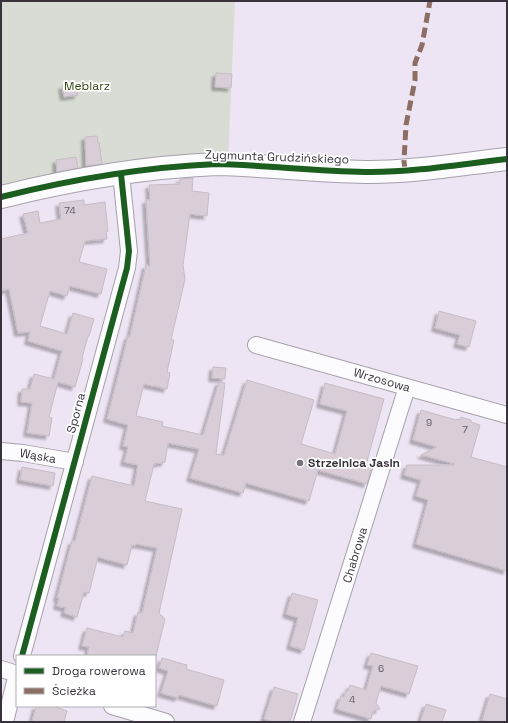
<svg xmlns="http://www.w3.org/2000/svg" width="508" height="723" viewBox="0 0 508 723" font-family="'Space Grotesk',sans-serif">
	<defs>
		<filter id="shadow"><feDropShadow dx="-3.5" dy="3.5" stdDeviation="1" flood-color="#0004"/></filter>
	</defs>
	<rect width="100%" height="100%" fill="#eee5f4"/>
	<path fill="#d9dbd5" d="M1 1H235L228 161 1 188Z"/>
	<path fill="#d9ced8" stroke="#c6bcc5" filter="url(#shadow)" d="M216 73 232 74 231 88 215 87Z
		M76 84 78 95 64 97 62 86Z
		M97 136 98 143 99 142 102 164 86 166 85 137Z
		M76 157 78 168 57 172 56 160Z
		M193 178 192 191 209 193 207 216 190 214 183 265 185 279 171 340H174L167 372 170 373 167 389 144 384 136 416 163 422 162 426 203 435 219 382 225 383 216 454 224 455 247 380 314 400 301 444 335 454 347 411 320 404 325 383 384 399 366 465H372L367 484 318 470 309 501 246 483 243 493 190 478 199 449 168 443 165 462 154 464 145 501 182 509 159 613 165 619 156 656H87L89 647 82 646 87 628 123 637 125 631 133 633 138 612 142 613 157 548 136 544 135 546 132 545 127 565 98 557 89 593 84 592 77 617 64 613 66 608 57 606 59 598H57L72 541H75L92 476 134 486 138 465 124 462 128 447 123 446 128 425 107 419 128 336H130L146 265 150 266 146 200H150L149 185 180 184V179Z
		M84 200V205L105 202 108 231 106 232 107 239 85 241 79 262 107 269 101 294 70 286 67 296 50 291 40 326 67 334 73 313 94 319 89 336H88L82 358 83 359 75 387 58 382 49 417 52 418 49 436 27 433 32 403 21 402 22 389H30L34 374 54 379 62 351 28 341 30 332 18 333 9 289 1 291V239L28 233 23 214 38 211 40 223 61 219 59 203Z
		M439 311 476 321 469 347 457 344 460 335 435 328Z
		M213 367 226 368 225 379 212 378Z
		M421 410 456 420 457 419 460 420 461 417 471 420V422L480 425 471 457 507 467V571L416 544 428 500 416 496 421 480 404 475 407 465H454L455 464 421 455 437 447 413 440Z
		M22 467 55 473 53 486 20 480Z
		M292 593 318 600 304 650 290 646 298 618 286 614Z
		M371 653 418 666 409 694 381 686 376 703 380 709 373 711 371 719 337 709 341 696 344 697 346 690 348 691 350 685 366 690 373 666 367 665Z
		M162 658 187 665 186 669 224 680 217 706 179 695 178 698 161 693 168 671 159 668Z
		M274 687 298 694 290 722H274L264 719Z
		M490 694 507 699V722H490L482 720Z
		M426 704 446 710 442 722H420Z
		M36 706H53L67 711 64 722H32Z"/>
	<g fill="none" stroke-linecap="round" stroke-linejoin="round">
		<g stroke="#a6a0ab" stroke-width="18">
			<path id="street" d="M256 345 507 415
				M1 451 23 453 75 462
				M22 656 127 268 129 251 121 174
				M1 669 17 674
				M112 706 166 722
				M5 722 17 674
				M302 722 407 387"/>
		</g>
		<g stroke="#a6a0ab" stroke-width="24">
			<path id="secondary" d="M1 197C69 180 146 167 217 164 236 164 255 166 274 167 307 169 339 172 371 172 416 172 462 164 507 159"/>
		</g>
		<use href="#street" stroke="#fcfbfd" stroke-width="16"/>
		<use href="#secondary" stroke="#fcfbfd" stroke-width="22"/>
		<path stroke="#8d6e63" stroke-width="5" stroke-dasharray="10 5" stroke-linecap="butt" d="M405 170 404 161 406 125 415 80V63L422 45 430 1"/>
		<g stroke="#fff" stroke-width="8">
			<path id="cycleway" d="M1 197C69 180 146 167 217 164 236 164 255 166 274 167 307 169 339 172 371 172 416 172 462 164 507 159
				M22 656 127 268 129 251 121 174"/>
		</g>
		<use href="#cycleway" stroke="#1b5e20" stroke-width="6"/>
	</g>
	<circle fill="#78717c" stroke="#fff" stroke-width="1.5" cx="300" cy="463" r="4"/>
	<g text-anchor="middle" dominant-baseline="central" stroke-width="3.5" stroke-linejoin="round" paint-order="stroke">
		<g font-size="10" fill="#605963">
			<text x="70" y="210">74</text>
			<text x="429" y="422">9</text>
			<text x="465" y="429">7</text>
			<text x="381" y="668">6</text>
			<text x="352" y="699">4</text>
		</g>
		<g font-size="12" fill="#324312" stroke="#fff">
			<text x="87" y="86">Meblarz</text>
		</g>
		<g font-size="12" fill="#38323c" stroke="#fff">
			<text transform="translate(277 157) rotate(2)">Zygmunta Grudzińskiego</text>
			<text transform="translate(382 380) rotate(16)">Wrzosowa</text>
			<text transform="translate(76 413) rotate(-75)">Sporna</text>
			<text transform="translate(38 456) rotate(10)">Wąska</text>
			<text transform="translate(355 555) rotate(-73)">Chabrowa</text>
		</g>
		<g font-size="12" font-weight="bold" fill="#38323c" stroke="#fff" text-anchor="start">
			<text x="308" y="463">Strzelnica Jasin</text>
		</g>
	</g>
	<rect width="508" height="723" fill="none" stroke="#38323c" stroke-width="4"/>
	<rect x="16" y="655" width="140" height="52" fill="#ffffff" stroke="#afadb1"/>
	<rect x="24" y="668" width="20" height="6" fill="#1b5e20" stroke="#afadb1"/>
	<text x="52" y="675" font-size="12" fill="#38323c">Droga rowerowa</text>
	<rect x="24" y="688" width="20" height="6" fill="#8d6e63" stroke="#afadb1"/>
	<text x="52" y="695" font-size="12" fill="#38323c">Ścieżka</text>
</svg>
